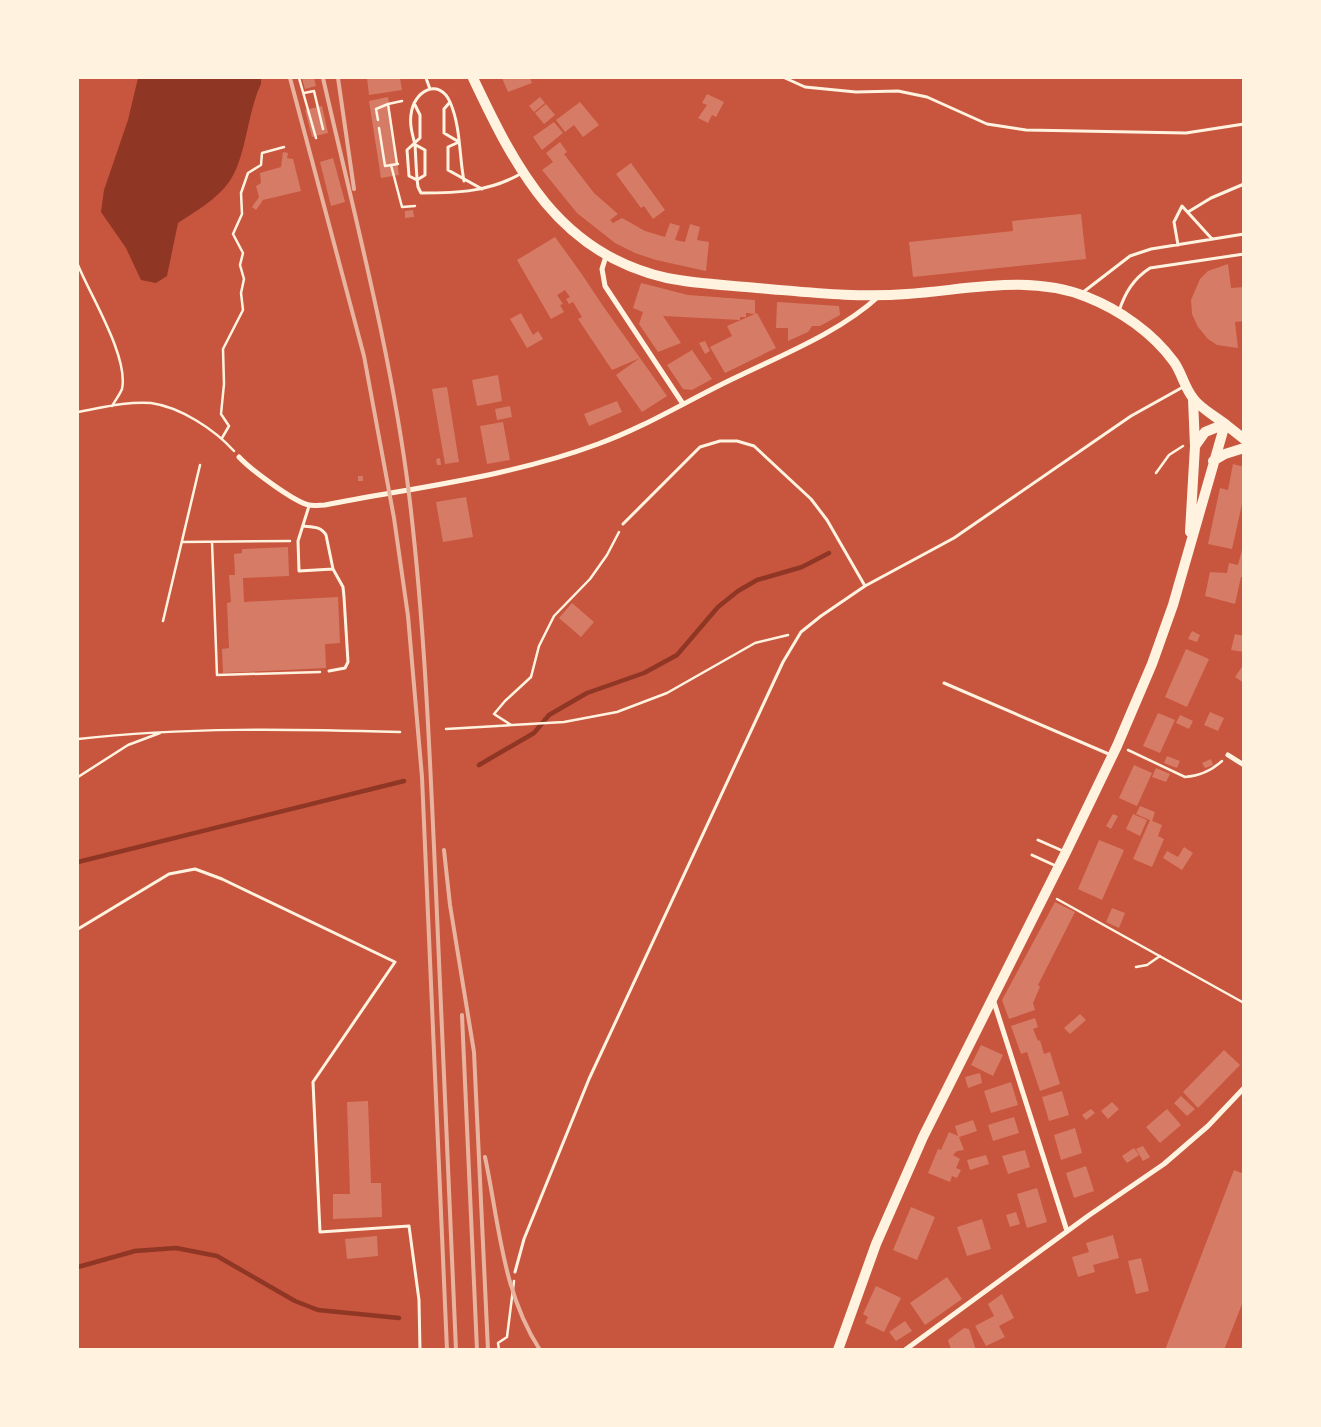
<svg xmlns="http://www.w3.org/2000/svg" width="1321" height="1427" viewBox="0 0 1321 1427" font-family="Commissioner,sans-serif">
	<rect width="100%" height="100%" fill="#c8553d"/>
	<path fill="#8f3625" d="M138 78H261V84C247 113 246 159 229 182 216 200 196 211 178 223L167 276 156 283 141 280 126 248 101 212 104 190 128 120Z"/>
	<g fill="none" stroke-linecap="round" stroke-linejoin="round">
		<path stroke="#8f3625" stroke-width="4.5" d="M479 765 534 733 549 715 587 693 644 673 677 655 718 607 738 591 757 580 802 567 829 553
			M78 862 404 781
			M78 1267 135 1251 176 1248 217 1256 295 1301 318 1310 399 1318"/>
	</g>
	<path fill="#d67c66" d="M302 78H314L316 86 305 89Z
		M367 78H400L402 90 369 95Z
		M502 78H530L532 83 508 92Z
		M707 94 724 102 716 117 712 115 708 123 698 118 707 105 702 103Z
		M388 97 399 175 381 178 369 101Z
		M540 97 545 103 534 112 529 106Z
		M580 102 599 125 583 137 574 125 565 132 556 120Z
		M546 104 555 115 544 124 535 113Z
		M322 106 328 133 312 137 305 110Z
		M554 122 563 133 542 150 533 137Z
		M560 142 567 152 564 154 594 193 618 214 610 220 613 223 622 218 645 231 665 237 670 223 680 226 675 240 685 242 690 224 700 227 697 240 709 242 706 271 656 260 635 253 615 243 577 213 542 170 553 162 546 153Z
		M283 152 288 153 287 158 293 159 301 191 263 200 256 210 252 207 259 197 256 186 261 183 260 173 281 167Z
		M333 158 345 202 331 206 320 162Z
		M631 163 665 210 653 219 644 206 641 208 616 174Z
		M413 210 414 217 405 218V211Z
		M1081 214 1086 259 913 277 909 242 1013 231 1012 221Z
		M555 237 581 273 603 306 640 358 667 396 642 412 616 375 640 358 612 370 578 319 582 317 573 302 569 304 566 299 570 297 565 290 557 295 563 304 560 305 564 312 551 319 517 260Z
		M1228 264 1231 288 1244 287V321L1235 322 1238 348 1217 345 1208 339 1198 327 1192 314 1191 300 1200 279 1208 271Z
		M641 283 688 295 755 300V314L746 313V317H740V320L663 316 681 343 658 352 639 324 643 312 633 308Z
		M777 302 839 306 840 315 820 326H812L808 332 788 341V328H776Z
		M521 313 533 335 538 331 543 339 527 348 510 319Z
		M757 313 776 348 725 373 710 347 732 336 727 326Z
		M705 341 710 351 705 354 699 343Z
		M692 350 712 379 692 390 683 389 667 365Z
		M498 375 502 401 477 406 472 380Z
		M447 387 459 462 445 464 432 389Z
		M617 401 622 412 589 426 584 414Z
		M510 406 512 417 497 420 495 409Z
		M503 422 510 460 487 464 480 426Z
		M440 458 441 465H437L436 459Z
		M1233 464 1244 467V495L1232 549 1208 544 1220 488 1228 490Z
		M358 476H363V481H358Z
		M466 497 473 537 443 542 436 502Z
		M1243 546 1244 577H1241L1235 604 1205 596 1210 572 1227 573 1229 563 1238 565Z
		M288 547 289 576 243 578 244 602 338 597 340 643 325 644 326 668 223 673 222 649 229 648 227 603 231 602 229 575H235L234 554 242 553V549Z
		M572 603 594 622 581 637 559 618Z
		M1192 631 1200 635 1197 642 1188 639Z
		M1235 634 1244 636V652L1231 650Z
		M1186 649 1209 659 1187 707 1165 697Z
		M1244 664V683L1235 677Z
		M1210 712 1224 718 1218 731 1204 725Z
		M1158 713 1175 720 1160 753 1143 746Z
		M1180 715 1193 721 1189 729 1176 723Z
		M1167 756 1180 761 1177 768 1164 763Z
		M1211 759 1213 765 1205 768 1202 763Z
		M1134 765 1152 773 1137 806 1119 798Z
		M1156 768 1170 774 1166 782 1152 777Z
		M1140 806 1155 812 1152 821 1136 814Z
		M1113 814 1118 816 1111 829 1106 826Z
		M1133 814 1147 820 1140 836 1126 829Z
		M1150 820 1162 825 1158 836 1164 839 1152 867 1133 859Z
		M1099 840 1124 850 1102 900 1078 889Z
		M1184 847 1193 853 1182 870 1163 858 1167 851 1178 857Z
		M1055 902 1075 912 1038 985 1040 987 1033 1003 1035 1010 1009 1019 1002 1000Z
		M1112 908 1125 913 1119 928 1106 922Z
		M1080 1014 1086 1020 1070 1034 1064 1028Z
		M1035 1018 1038 1027 1033 1029 1038 1041 1040 1040 1044 1054 1050 1052 1060 1084 1040 1091 1027 1052 1021 1054 1011 1026Z
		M981 1045 1003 1055 993 1076 971 1065Z
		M1224 1050 1240 1065 1198 1108 1183 1092Z
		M980 1073 982 1083 968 1088 965 1077Z
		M1011 1082 1018 1105 991 1113 984 1091Z
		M1062 1091 1069 1115 1049 1121 1042 1097Z
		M1181 1096 1195 1109 1187 1116 1174 1103Z
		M368 1101 371 1183H381L382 1217 333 1219V1194H350L347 1102Z
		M1112 1102 1119 1109 1108 1119 1101 1111Z
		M1091 1109 1095 1113 1086 1120 1082 1115Z
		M1167 1109 1181 1125 1160 1143 1146 1127Z
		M1014 1117 1019 1133 993 1141 988 1125Z
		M973 1120 977 1131 959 1137 964 1150 957 1151 953 1155 960 1159 956 1168 961 1170 957 1178 952 1176 950 1182 928 1173 938 1149 941 1150 949 1132 958 1136 955 1126Z
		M1075 1128 1082 1153 1061 1160 1054 1135Z
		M1143 1146 1150 1157 1143 1161 1136 1149Z
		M1134 1148 1139 1155 1127 1163 1122 1156Z
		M1025 1150 1030 1167 1008 1174 1002 1156Z
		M986 1155 989 1164 970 1170 967 1160Z
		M1086 1166 1094 1191 1074 1198 1066 1173Z
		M1234 1170 1244 1174V1299L1224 1350H1165Z
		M1037 1188 1047 1222 1027 1228 1017 1194Z
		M911 1207 935 1217 917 1260 893 1250Z
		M1016 1212 1020 1224 1010 1227 1006 1215Z
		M982 1219 991 1249 967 1256 957 1227Z
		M1113 1235 1119 1258 1093 1265 1095 1272 1078 1277 1072 1257 1089 1252 1086 1243Z
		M377 1236 378 1256 347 1259 345 1239Z
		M1141 1258 1149 1291 1136 1294 1128 1261Z
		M947 1277 962 1299 925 1325 910 1303Z
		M876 1286 901 1298 884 1332 865 1323 868 1317 863 1314Z
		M1002 1294 1014 1318 999 1326 1005 1337 986 1346 975 1326 994 1316 988 1304Z
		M905 1321 912 1331 896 1341 889 1332Z
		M964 1328 969 1329 976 1350H951L948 1340Z"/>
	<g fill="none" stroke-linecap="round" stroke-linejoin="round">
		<path stroke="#fff3e0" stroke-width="2.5" d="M299 78 316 138
			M304 93 314 91 323 129
			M388 104 402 101
			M378 120 376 109 388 104 397 164
			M379 128 385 166 398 164
			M391 165 402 207 415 206
			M78 265C90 295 129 357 122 389 120 394 115 401 112 406
			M78 412C101 408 127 401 151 403 180 407 214 429 234 451
			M222 438 229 426 221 414 224 384 223 349 243 310 241 293 244 279 240 265 243 253 233 234 242 214 241 193 248 173 261 165 262 153 284 147
			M1156 473 1169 455 1183 446
			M182 542 290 541
			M212 542 217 675 320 672
			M163 621 200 465
			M511 725 494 714 505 701 531 677 539 646 554 616 590 579 607 555 619 532
			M446 729 564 722 617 712 667 693 755 643 788 635
			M78 739C185 727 292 729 400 732
			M1128 750 1185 777C1200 776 1211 771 1222 761
			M78 777 128 745 160 733
			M1057 899 1244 1003
			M1136 967 1147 965 1160 956
			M499 1350 498 1343 507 1337 514 1281"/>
		<path stroke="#fff3e0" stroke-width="3" d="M426 78 430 89
			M785 78 805 87 856 92 898 91 927 97 987 124 1026 130 1186 133 1244 124
			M450 102 444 109V133L459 142
			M414 103 420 115V138L407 150 409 176 417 180
			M459 142 448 147V170L482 189
			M414 144 425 150V175L417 180
			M464 181C459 156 461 127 450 102 439 77 413 91 411 115 409 126 413 135 415 145 416 159 416 173 418 187L421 193C457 193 490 192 522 173
			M1188 212 1211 198 1244 184
			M1178 245 1174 222 1182 206 1212 239
			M1082 293 1130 256 1151 249 1244 234
			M1119 311C1125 293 1133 279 1150 268L1244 254
			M309 506 298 541 299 571 333 569
			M623 524 700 447 720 441H737L754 446 811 499 827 520 865 586
			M303 526C312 527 321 526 326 535L333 569 343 587 344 597 348 662 345 668 329 671
			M944 683 1111 755
			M1038 840 1063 851
			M1032 855 1056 866
			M78 929 169 874 195 869 222 879 395 962 313 1082 320 1232 409 1226 419 1300 420 1350
			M515 1272 524 1239 589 1079 783 662 801 632 821 616 865 586 954 538 1131 416 1183 387
			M1242 1350 1244 1347"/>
		<path stroke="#fff3e0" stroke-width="5" d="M606 256 602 269 605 286 683 404
			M239 457C250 469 294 502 309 505 314 506 320 505 325 505 417 487 509 477 598 444 648 426 693 397 741 375 787 353 841 331 879 296
			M1228 755 1244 765
			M993 999 1067 1231
			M905 1350 1088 1216 1164 1164 1208 1126 1244 1088"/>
		<path stroke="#fff3e0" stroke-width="10" d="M1225 424 1244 439"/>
		<path stroke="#fff3e0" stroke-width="10" d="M473 78C516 169 559 254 667 278 696 284 727 285 757 288 807 292 857 298 907 294 967 290 1029 274 1087 297 1120 310 1153 333 1174 362 1182 373 1184 387 1193 398 1200 408 1215 416 1225 424
			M1195 446 1205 432 1225 424
			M1213 461 1225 454 1244 448
			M1190 532 1195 446 1193 399
			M838 1350 876 1244 923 1137 1066 852 1117 746 1152 664 1173 605 1225 424"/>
		<path stroke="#e9b49f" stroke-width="4" d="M290 78 364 356 394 518 408 616 422 777 447 1350
			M323 78C354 214 392 356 409 494 425 626 430 759 436 892 443 1045 449 1197 456 1350
			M338 78 354 189
			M444 850 450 905 474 1052 488 1350
			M462 1015 477 1350
			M485 1157C499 1222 502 1292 540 1350"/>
	</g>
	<rect width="1321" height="1427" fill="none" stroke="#fff3e0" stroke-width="158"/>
</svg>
